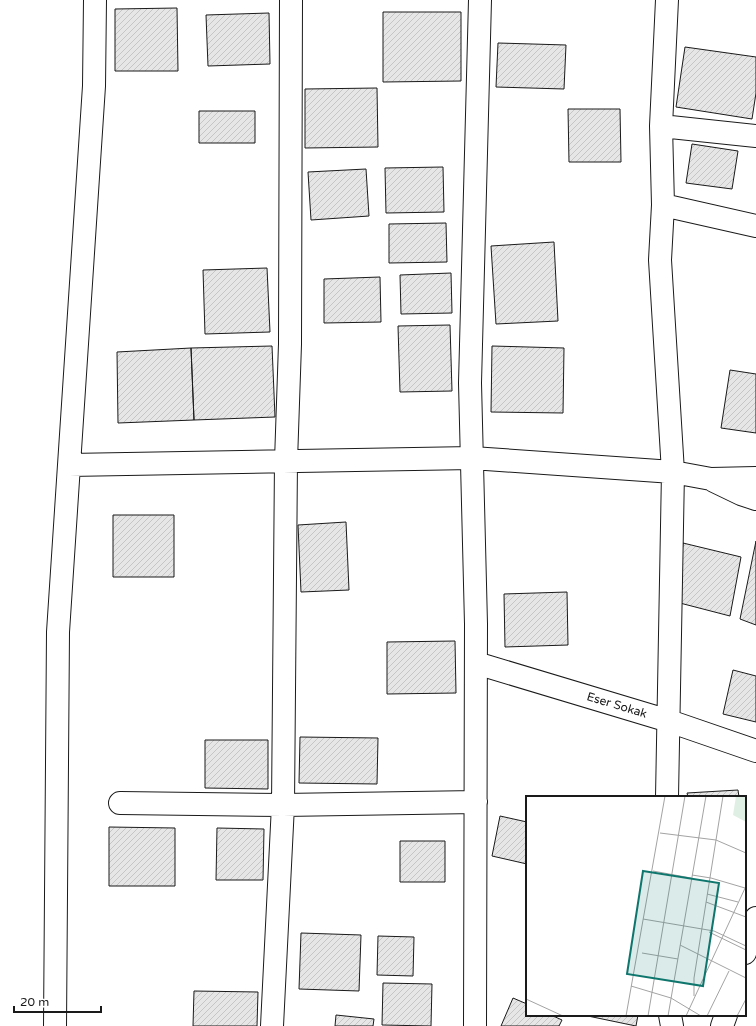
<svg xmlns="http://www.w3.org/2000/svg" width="756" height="1026" viewBox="0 0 756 1026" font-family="'Varela Round',sans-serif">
	<defs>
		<pattern id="building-hatch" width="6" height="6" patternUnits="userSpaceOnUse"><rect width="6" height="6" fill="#e6e6e6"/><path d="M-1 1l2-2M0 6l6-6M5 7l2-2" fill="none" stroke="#c5c5c5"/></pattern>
	</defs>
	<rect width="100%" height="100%" fill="#fff"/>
	<path fill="url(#building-hatch)" stroke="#1a1a1a" d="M177 8 178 71H115V9Z
		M383 12H461V81L383 82Z
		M269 13 270 64 208 66 206 15Z
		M498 43 566 45 564 89 496 87Z
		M685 47 756 57V93L752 119 676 107Z
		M377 88 378 147 305 148V89Z
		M568 109H620L621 162H569Z
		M199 111H255V143H199Z
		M692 144 738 151 732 189 686 183Z
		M443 167 444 212 386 213 385 168Z
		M366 169 369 216 311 220 308 172Z
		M446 223 447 262 389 263V224Z
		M554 242 558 321 496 324 491 246Z
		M267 268 270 332 205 334 203 270Z
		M451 273 452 313 401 314 400 275Z
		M380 277 381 322 324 323V279Z
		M450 325 452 391 400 392 398 326Z
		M272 346 275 417 194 420 191 348Z
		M492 346 564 348 563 413 491 412Z
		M191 348 194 420 118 423 117 352Z
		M730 370 756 374V433L721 428Z
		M113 515H174V577H113Z
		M346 522 349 590 301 592 298 525Z
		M756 541V625L740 619Z
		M683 543 741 557 730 616 676 602Z
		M567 592 568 645 505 647 504 594Z
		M455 641 456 693 387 694V642Z
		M733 670 756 676V722L723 714Z
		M300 737 378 738 377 784 299 783Z
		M205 740H268V789L205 788Z
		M738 790 739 797H688L687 793Z
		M500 816 527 822V864L492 856Z
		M109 827 175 828V886H109Z
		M217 828 264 829 263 880H216Z
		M400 841H445V882H400Z
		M301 933 361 935 359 991 299 989Z
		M378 936 414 937 413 976 377 975Z
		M383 983 432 984 431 1026 382 1025Z
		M194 991 258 992 257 1026H193Z
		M513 998 527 1004V1015H551L562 1020 559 1026H501Z
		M336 1015 374 1019 373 1026H335Z
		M583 1015H638L636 1026Z"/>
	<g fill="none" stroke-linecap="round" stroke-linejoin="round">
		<g stroke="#1a1a1a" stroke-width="24">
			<path id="minor" d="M667 0 661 126 663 205 660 260 673 472 667 797
				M661 126 756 136
				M663 205 756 226
				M69 465 472 458 673 472 711 479 756 478
				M714 481 741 494 756 499
				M476 663 669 721 756 751
				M120 803 283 805 476 802
				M745 953 756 918
				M670 1015 672 1026
				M55 1026 58 632 94 86 95 0
				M272 1026 283 805 286 461 290 344 291 0
				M475 1026 476 624 470 383 480 0
				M722 1026 726 1015"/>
		</g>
		<use href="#minor" stroke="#fff" stroke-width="22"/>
	</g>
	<g text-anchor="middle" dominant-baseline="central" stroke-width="3" stroke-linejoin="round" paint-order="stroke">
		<g font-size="12" fill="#1a1a1a" stroke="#fff">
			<text transform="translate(617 705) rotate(17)">Eser Sokak</text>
		</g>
	</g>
	<g transform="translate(526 796)">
		<rect width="220" height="220" fill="#fff"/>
		<path d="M210 0H220V26L207 19Z" fill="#e0efe3"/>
		<path fill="none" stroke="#a3a3a3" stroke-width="1" d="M134 37 190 44 220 57M127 75 165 82M166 79 185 82 219 92M181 98 212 106M180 106 220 121M117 123 188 135 220 150M183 136 220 154M154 149 220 182M116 157 152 163M105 190 145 202 175 220M168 200V182L197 0M0 203 37 220M100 220 139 0M122 220 159 0M142 220 180 0M160 220 220 90M181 220 203 175M211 220 220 203"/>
		<path fill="#0f766e" fill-opacity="0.15" stroke="#0f766e" stroke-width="2" d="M117 75 193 87 177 190 101 178Z"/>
		<rect width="220" height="220" fill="none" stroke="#1a1a1a" stroke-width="2"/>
	</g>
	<path d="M14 1006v6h87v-6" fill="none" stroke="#1a1a1a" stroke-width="2"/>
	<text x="20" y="1006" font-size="12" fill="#1a1a1a" stroke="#ffffff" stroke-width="3" paint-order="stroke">20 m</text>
</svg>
